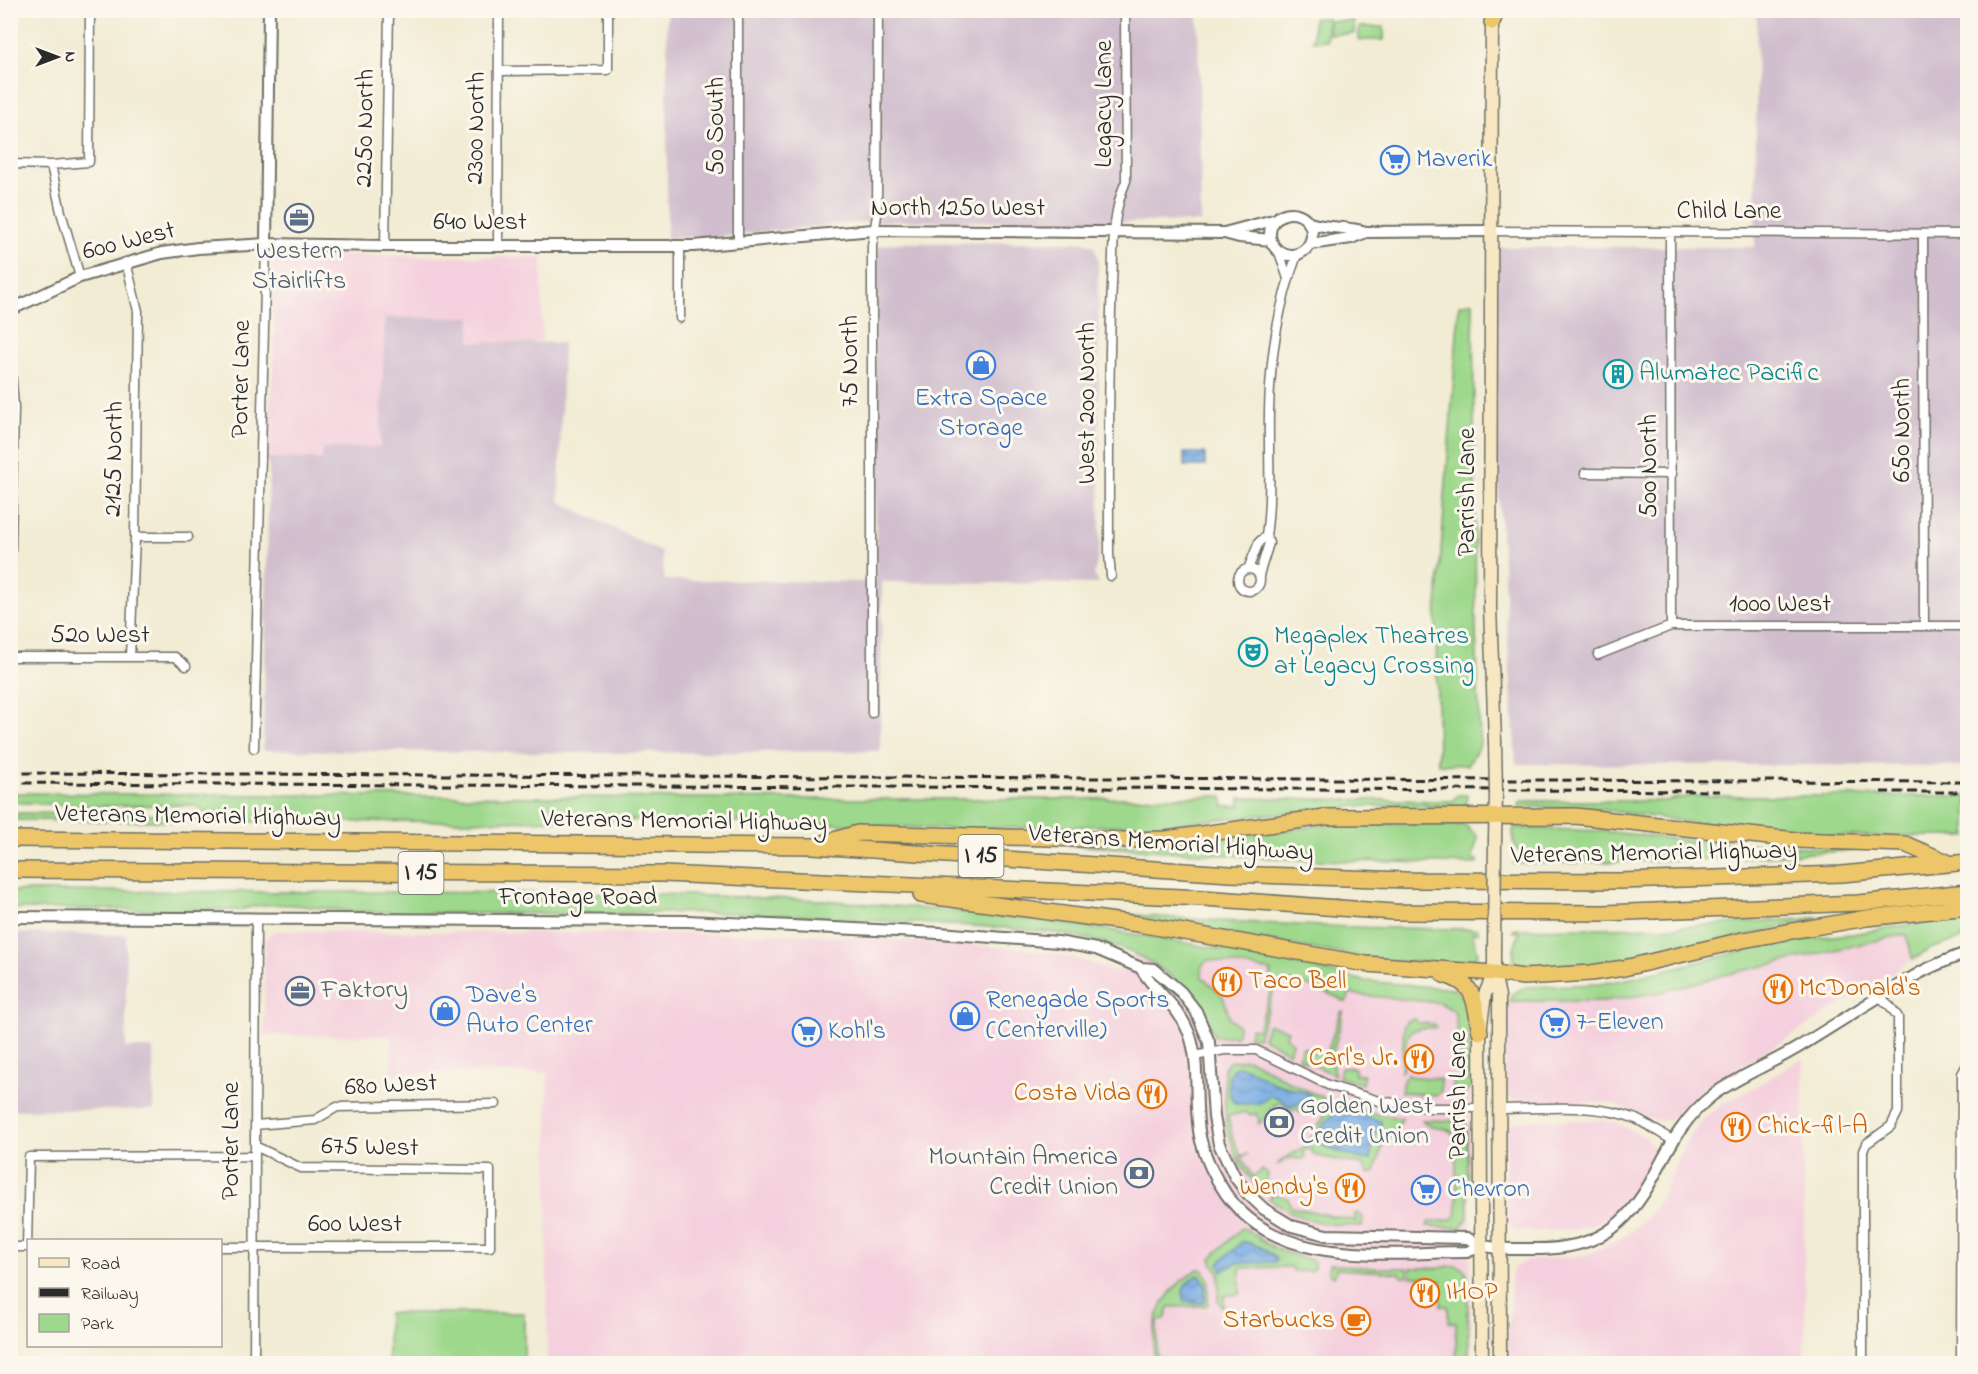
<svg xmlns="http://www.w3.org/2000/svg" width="1978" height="1374" viewBox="0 0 1978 1374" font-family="'Indie Flower',sans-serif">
	<defs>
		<pattern id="water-waves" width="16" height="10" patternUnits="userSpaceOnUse" patternTransform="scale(1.5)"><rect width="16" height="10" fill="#76abe4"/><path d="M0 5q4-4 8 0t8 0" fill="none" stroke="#618bb9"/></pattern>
	</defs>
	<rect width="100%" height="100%" fill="#fbf7ec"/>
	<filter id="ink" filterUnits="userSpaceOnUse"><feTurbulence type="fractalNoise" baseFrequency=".0167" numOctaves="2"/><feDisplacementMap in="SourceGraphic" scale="12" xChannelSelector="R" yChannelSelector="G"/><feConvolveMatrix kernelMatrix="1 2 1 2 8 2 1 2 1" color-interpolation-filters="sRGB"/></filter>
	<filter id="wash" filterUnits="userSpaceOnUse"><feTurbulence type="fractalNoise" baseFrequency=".008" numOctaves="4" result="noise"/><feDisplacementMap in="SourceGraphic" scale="24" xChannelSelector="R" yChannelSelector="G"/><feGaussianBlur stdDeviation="1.35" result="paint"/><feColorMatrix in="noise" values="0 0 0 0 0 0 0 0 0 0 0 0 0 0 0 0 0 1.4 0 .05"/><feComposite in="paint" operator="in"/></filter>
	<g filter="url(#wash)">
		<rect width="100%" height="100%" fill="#f2ecd4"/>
		<path fill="#f4cfdd" d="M280 255 542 257V342H470L471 317 380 447 323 448V459L266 458V425L271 397 274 358 275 321 272 314 273 262 275 258Z
			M273 931 800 934 1027 949 1079 959 1122 973 1146 935 1273 958 1365 981 1455 989 1465 998 1469 1011 1471 1363H547L548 1073H392L391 1036 264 1035 265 941Z
			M1906 935 1912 960 1770 1049 1705 1086 1668 1120 1659 1121 1611 1103 1516 1101 1507 1096 1504 1049 1506 1002 1599 1001 1709 979Z
			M1801 1059 1803 1061 1805 1363 1505 1364 1506 1347 1511 1308V1275L1514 1268 1525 1261 1586 1255 1621 1238 1635 1228 1649 1215 1660 1199 1686 1143 1704 1118 1724 1103 1757 1086Z
			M1521 1120H1601L1615 1122 1646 1138 1652 1146 1653 1156 1640 1183 1629 1199 1612 1214 1596 1223 1576 1230 1517 1231 1508 1224 1505 1216 1506 1132 1508 1126Z"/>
		<path fill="#d0bdcd" d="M1130 10 1198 12 1201 222 900 221 852 223 714 237 667 238V11Z
			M1757 11H1902L1967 23V766L1516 764 1496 457V247H1755Z
			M1083 242 1094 246 1098 259 1100 547 1094 574 1099 584 882 582 880 751 598 753 263 750 269 467 266 458 322 459 323 448 380 447 385 318 471 317 470 342 563 343 559 501 661 552 665 580 876 582 875 256 878 247 892 243Z
			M11 933 126 935V1048H153L154 1110H11Z"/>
		<path fill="#9ed88c" stroke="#64825c" stroke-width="1.5" d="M1313 18H1327V40L1313 41Z
			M1329 21H1354V34H1329Z
			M1359 27H1384V40H1359Z
			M1473 302 1476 631 1480 744 1468 765 1438 764 1436 619 1458 321 1459 305Z
			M10 793 814 799H1076L1222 796 1224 806H1240V798L1452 801 1458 795H1467L1466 805 1464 806H1357L1159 825 948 829 811 823 603 820 315 822 11 820V813L208 815 194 805 80 806 11 802Z
			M1691 796H1967V836H1824L1696 823 1604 810 1574 807H1518L1521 801H1663Z
			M1365 823 1465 825 1478 837 1472 860 1478 861V864L1310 860 1068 845H1175L1322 825Z
			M1517 828 1603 831 1675 839 1859 850 1696 860 1514 864V861L1523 860 1514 843 1513 830Z
			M11 891 630 893 822 900 987 914 1110 930 1273 958 1365 981 1454 989 1462 995 1468 1007 1470 1089H1468L1462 1096H1453V1081H1460L1461 1049 1453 1047 1460 1044 1454 1011 1440 1003 1350 994 1346 1002C1335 996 1292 976 1280 982 1277 983 1276 986 1274 990L1258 1038 1249 1037 1251 1028 1258 1029 1273 985 1270 983 1271 971 1209 960 1202 965V977L1223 996 1230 1019 1238 1025 1237 1036 1216 1037C1210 1031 1209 1021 1204 1013 1190 991 1171 974 1148 961 1088 926 985 928 916 923 818 917 719 909 620 914 535 913 449 914 363 912 323 911 278 897 240 910L11 909Z
			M1100 912C1226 923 1352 929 1478 929V933H1472L1478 954 1471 962 1467 964 1384 961Z
			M1967 915V937L1930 949 1913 960 1906 934 1724 975 1661 992 1604 1001H1509L1512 994 1526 987 1599 984 1623 980 1785 941 1852 934Z
			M1816 918 1819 919 1609 966 1533 971 1518 968C1509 956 1515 944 1520 932H1513V929L1674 927Z
			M1343 1011C1341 1033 1327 1054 1335 1075L1298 1058 1303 1047 1326 1055 1341 1012Z
			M1413 1019H1416L1417 1023 1435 1024 1436 1027C1430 1029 1423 1027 1417 1029 1400 1033 1408 1061 1401 1073L1404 1025 1407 1021Z
			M1268 1024 1288 1030 1286 1036 1292 1043 1289 1053 1263 1038Z
			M1246 1059 1253 1061 1293 1084 1324 1098 1319 1106 1301 1113 1295 1108 1292 1112 1279 1102 1277 1105 1275 1104 1259 1124 1257 1114 1249 1115 1246 1112 1228 1116 1233 1139 1241 1156 1248 1154 1237 1160 1226 1127 1224 1068 1229 1062Z
			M1341 1067 1355 1068V1074L1364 1075 1362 1084 1339 1077Z
			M1408 1073V1076L1440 1079 1441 1092 1436 1096 1401 1092 1403 1080Z
			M1333 1101 1376 1114 1402 1118 1399 1125 1383 1143 1375 1172 1368 1174 1363 1165 1313 1155 1311 1148 1303 1151 1305 1157 1301 1159 1290 1158 1277 1165 1279 1162 1307 1145Z
			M1422 1120 1462 1121 1467 1126 1468 1218 1460 1228 1427 1226 1429 1221C1437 1221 1450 1223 1456 1215 1458 1211 1456 1141 1453 1134 1445 1124 1433 1133 1422 1120Z
			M1243 1160 1253 1177 1262 1170 1268 1174V1177L1258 1189 1238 1162Z
			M1273 1194 1288 1198 1291 1207 1356 1221 1354 1214 1357 1213 1363 1217 1362 1226C1327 1226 1297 1221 1269 1198Z
			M1242 1228C1252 1231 1258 1238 1267 1244 1281 1252 1298 1257 1314 1261V1268L1312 1271H1293L1292 1267 1240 1268V1294L1224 1296V1306L1222 1307 1218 1300 1219 1272 1213 1265 1211 1258Z
			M1329 1264 1374 1268H1408V1277H1401L1400 1273 1336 1269 1335 1275 1333 1276 1328 1272Z
			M1457 1265 1464 1269 1467 1275 1469 1356 1466 1363H1456V1323L1448 1322V1306H1441V1281H1428V1277H1411V1268H1438Z
			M1198 1269 1203 1270 1208 1279V1304L1205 1306 1169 1307 1165 1320 1157 1321V1357L1163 1358 1165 1363 1155 1364C1148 1320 1162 1292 1198 1269Z
			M388 1313H524V1363H388Z"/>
		<path fill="url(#water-waves)" stroke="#506b88" stroke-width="1.5" d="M1184 453H1205V466H1184Z
			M1238 1066 1249 1069 1271 1082 1307 1093 1312 1097V1101L1304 1107 1296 1104 1291 1107 1277 1097 1270 1096 1258 1104H1236C1227 1096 1227 1079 1232 1069Z
			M1342 1109 1381 1121V1126L1374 1136 1370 1160C1361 1159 1325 1150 1321 1143 1319 1139 1321 1132 1322 1128 1325 1121 1332 1116 1336 1110Z
			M1242 1242C1252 1241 1268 1251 1276 1258L1275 1262 1237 1263 1222 1271 1219 1263Z
			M1198 1275 1201 1276 1205 1283V1301L1203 1303 1184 1302C1180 1289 1186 1282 1198 1275Z"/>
	</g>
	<g filter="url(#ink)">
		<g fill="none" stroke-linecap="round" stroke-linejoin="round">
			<g stroke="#716f66" stroke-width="11">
				<path id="minor" d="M499 71 608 70V10
					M10 164 51 165 89 162 90 10
					M51 165 61 212 80 277
					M1490 231 1968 234
					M1670 233 1671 626
					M1923 234 1924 626
					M738 242V10
					M385 246 389 10
					M498 246 499 10
					M680 246V318
					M1279 252 1288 279
					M126 262 138 311 135 537 130 657
					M10 356 14 407 10 594
					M1585 473 1672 474
					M135 537H188
					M1248 569 1259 542 1266 536
					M1238 580a11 11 0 1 1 22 0a11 11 0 1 1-22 0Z
					M1259 575 1269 543 1266 536C1272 494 1268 454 1269 412 1270 358 1278 305 1297 255
					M1111 576 1109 554C1109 464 1108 374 1112 284 1114 247 1111 216 1126 181L1125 10
					M1598 655 1671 626H1968
					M10 657H175L186 666
					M872 713V246L877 215 878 10
					M254 748 266 244
					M1195 1056 1224 1050H1256L1328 1085 1379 1101 1431 1108H1481
					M1500 1109C1543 1109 1595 1102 1636 1119 1648 1125 1660 1133 1672 1140
					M255 1125 315 1120 337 1107 496 1104
					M10 1247H28
					M27 1247 29 1157 255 1156
					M220 1247H490V1170L301 1168 255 1146
					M254 1364 256 919
					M1863 1364V1151L1866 1144 1891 1126 1898 1112V1017L1890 1006 1880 997
					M1961 1364 1962 1074 1968 1063"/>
			</g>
			<g stroke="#716f66" stroke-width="14">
				<path id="tertiary" d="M1270 234a21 21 0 1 1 42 0a21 21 0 1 1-42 0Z
					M1309 223C1328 229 1346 226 1366 232L1490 231
					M1224 233 1277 219
					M266 244 269 10
					M1310 244 1351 238 1366 232
					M10 310 80 277 162 253 198 248 266 244 385 246H694L873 230 1224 233 1239 237 1271 240
					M10 917 687 921 939 933 1058 942 1096 949 1141 968 1154 969 1181 992 1196 1011 1209 1042 1214 1117 1219 1144 1235 1177 1248 1194 1264 1209 1292 1226 1326 1235 1467 1238C1489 1251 1508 1249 1533 1249 1595 1250 1627 1228 1655 1174 1671 1143 1686 1115 1714 1094 1740 1076 1770 1064 1797 1048 1838 1023 1877 997 1918 974 1933 965 1951 959 1968 952
					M1141 968C1155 993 1177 1003 1189 1033 1202 1068 1192 1105 1201 1141 1206 1160 1215 1178 1226 1194 1280 1270 1386 1252 1467 1252L1481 1246"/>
			</g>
			<g stroke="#716f66" stroke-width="15">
				<path id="secondary" d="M1492 15 1490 607 1495 742
					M1495 839 1496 794
					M1494 951V973L1499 996 1500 1364
					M1482 1364 1480 1032 1485 994 1494 973"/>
			</g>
			<g stroke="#716f66" stroke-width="18">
				<path id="motorway" d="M1492 22 1497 10
					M10 839 813 846 1230 874 1406 880 1620 881 1842 874 1968 862
					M824 843 858 833 1125 840 1166 839 1325 817 1575 816 1796 840 1905 844 1947 862
					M10 870 663 874 1203 898 1394 912 1604 913 1858 903 1968 892
					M921 895 1138 924 1366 964 1494 973 1524 977 1591 973 1624 968 1743 940 1797 930 1867 918 1968 907
					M1444 975C1477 984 1474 1001 1480 1032"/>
			</g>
			<use href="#minor" stroke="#fff" stroke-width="8"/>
			<use href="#tertiary" stroke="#fff" stroke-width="10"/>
			<use href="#secondary" stroke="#f7e8c3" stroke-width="12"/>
			<use href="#motorway" stroke="#ecc669" stroke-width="15"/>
			<path stroke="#2b2b2b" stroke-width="3" stroke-dasharray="9 4.5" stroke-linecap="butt" d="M10 773 1968 782
				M10 783 1725 791
				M1881 792H1968"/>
			<g stroke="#716f66" stroke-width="15" stroke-linecap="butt">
				<path id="secondary-bridge" d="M1495 742 1496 794
					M1494 951 1495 839"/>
			</g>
			<use href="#secondary-bridge" stroke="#f7e8c3" stroke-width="12"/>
		</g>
	</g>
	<defs>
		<g id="supermarket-ring" transform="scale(1.5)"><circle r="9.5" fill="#fbf7ec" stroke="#3f7fe0" stroke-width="1.5"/><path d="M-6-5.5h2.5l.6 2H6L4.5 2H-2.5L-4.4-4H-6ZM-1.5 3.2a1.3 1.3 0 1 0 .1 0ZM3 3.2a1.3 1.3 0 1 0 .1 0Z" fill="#3f7fe0"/></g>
		<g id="office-ring" transform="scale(1.5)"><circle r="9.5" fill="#fbf7ec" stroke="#5c6f8a" stroke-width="1.5"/><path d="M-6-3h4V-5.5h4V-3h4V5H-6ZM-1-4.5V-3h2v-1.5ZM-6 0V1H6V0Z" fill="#5c6f8a"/></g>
		<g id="shop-ring" transform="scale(1.5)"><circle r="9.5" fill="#fbf7ec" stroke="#3f7fe0" stroke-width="1.5"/><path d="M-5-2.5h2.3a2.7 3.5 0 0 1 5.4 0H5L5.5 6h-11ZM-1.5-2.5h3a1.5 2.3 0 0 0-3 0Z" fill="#3f7fe0"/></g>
		<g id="building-ring" transform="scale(1.5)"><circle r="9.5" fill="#fbf7ec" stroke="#0f9aa8" stroke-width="1.5"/><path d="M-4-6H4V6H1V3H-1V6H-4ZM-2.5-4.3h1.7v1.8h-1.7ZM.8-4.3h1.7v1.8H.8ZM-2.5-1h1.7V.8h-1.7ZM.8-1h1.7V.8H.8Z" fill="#0f9aa8"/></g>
		<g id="theatre-ring" transform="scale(1.5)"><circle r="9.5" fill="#fbf7ec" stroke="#0f9aa8" stroke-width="1.5"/><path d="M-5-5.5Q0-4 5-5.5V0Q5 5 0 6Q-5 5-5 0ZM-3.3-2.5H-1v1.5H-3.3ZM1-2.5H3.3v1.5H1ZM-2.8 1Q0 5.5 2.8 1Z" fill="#0f9aa8"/></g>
		<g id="restaurant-ring" transform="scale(1.5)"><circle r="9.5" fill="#fbf7ec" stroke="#e8710a" stroke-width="1.5"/><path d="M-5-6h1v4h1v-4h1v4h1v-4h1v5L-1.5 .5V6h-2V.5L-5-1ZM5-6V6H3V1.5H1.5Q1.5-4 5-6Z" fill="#e8710a"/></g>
		<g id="bank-ring" transform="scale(1.5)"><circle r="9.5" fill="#fbf7ec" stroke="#5c6f8a" stroke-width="1.5"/><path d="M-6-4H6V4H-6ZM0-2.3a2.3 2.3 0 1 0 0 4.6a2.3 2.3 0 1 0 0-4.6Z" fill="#5c6f8a"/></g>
		<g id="cafe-ring" transform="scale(1.5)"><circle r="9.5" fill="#fbf7ec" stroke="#e8710a" stroke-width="1.5"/><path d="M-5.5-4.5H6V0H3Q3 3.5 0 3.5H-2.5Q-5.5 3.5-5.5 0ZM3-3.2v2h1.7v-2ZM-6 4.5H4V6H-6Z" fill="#e8710a"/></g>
	</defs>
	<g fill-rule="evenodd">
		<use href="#supermarket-ring" x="1395" y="160"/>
		<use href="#office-ring" x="299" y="218"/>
		<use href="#shop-ring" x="981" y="365"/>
		<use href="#building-ring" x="1618" y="374"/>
		<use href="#theatre-ring" x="1253" y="652"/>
		<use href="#restaurant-ring" x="1227" y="982"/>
		<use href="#restaurant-ring" x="1778" y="989"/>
		<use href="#office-ring" x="300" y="991"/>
		<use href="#shop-ring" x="445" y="1011"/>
		<use href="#shop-ring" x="965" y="1016"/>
		<use href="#supermarket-ring" x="1555" y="1023"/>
		<use href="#supermarket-ring" x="807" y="1032"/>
		<use href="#restaurant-ring" x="1419" y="1059"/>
		<use href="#restaurant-ring" x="1152" y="1094"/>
		<use href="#bank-ring" x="1279" y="1122"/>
		<use href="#restaurant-ring" x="1736" y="1127"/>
		<use href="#bank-ring" x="1139" y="1173"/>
		<use href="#restaurant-ring" x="1350" y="1188"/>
		<use href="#supermarket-ring" x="1426" y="1190"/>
		<use href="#restaurant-ring" x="1425" y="1293"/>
		<use href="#cafe-ring" x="1356" y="1321"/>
	</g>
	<g text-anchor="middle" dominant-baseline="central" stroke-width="6" stroke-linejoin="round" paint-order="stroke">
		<g fill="#fbf7ec" stroke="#696865" stroke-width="1.5">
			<rect x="958.5" y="835" width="45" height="42" rx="4.5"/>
			<rect x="398.5" y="852" width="45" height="42" rx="4.5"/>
		</g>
		<g font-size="24" font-weight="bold" fill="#2b2b2b">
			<text x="981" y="856">I 15</text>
			<text x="421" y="873">I 15</text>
		</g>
		<g font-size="26" fill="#2b2b2b" stroke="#fbf7ec">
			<text transform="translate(1105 104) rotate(-90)">Legacy Lane</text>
			<text transform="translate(717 126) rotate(-90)">50 South</text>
			<text transform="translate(366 128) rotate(-89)">2250 North</text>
			<text transform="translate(477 128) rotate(-89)">2300 North</text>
			<text x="958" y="209">North 1250 West</text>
			<text x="1729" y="212">Child Lane</text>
			<text x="480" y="223">640 West</text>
			<text transform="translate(129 242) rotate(-14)">600 West</text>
			<text transform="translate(851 361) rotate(-90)">75 North</text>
			<text transform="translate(242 379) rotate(-89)">Porter Lane</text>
			<text transform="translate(1088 403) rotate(-90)">West 200 North</text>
			<text transform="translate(1903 430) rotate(-90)">650 North</text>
			<text transform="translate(115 459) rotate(-89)">2125 North</text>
			<text transform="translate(1650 466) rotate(-90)">500 North</text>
			<text transform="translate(1468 492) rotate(-90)">Parrish Lane</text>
			<text x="1780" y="605">1000 West</text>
			<text x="100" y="636">520 West</text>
			<text transform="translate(198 817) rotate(1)">Veterans Memorial Highway</text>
			<text transform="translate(684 822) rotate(1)">Veterans Memorial Highway</text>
			<text transform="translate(1171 844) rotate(4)">Veterans Memorial Highway</text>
			<text transform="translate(1654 854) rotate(-1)">Veterans Memorial Highway</text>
			<text x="578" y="898">Frontage Road</text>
			<text transform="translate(391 1086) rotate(-3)">680 West</text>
			<text transform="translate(1459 1095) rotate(-90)">Parrish Lane</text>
			<text transform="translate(232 1141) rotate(-90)">Porter Lane</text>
			<text transform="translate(370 1148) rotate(1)">675 West</text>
			<text x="355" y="1225">600 West</text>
		</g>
		<g font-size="26" fill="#366cbe" stroke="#fbf7ec" text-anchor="start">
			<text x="1416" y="160">Maverik</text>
			<text x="981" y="399" text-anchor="middle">Extra Space<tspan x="981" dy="30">Storage</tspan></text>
			<text x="466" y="996">Dave's<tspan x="466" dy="30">Auto Center</tspan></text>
			<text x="986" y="1001">Renegade Sports<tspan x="986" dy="30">(Centerville)</tspan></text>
			<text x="1576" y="1023">7-Eleven</text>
			<text x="828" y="1032">Kohl's</text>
			<text x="1447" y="1190">Chevron</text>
		</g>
		<g font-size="26" fill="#4e5e75" stroke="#fbf7ec" text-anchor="start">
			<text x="299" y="252" text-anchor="middle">Western<tspan x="299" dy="30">Stairlifts</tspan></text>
			<text x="321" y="991">Faktory</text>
			<text x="1300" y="1107">Golden West<tspan x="1300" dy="30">Credit Union</tspan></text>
			<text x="1118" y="1158" text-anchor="end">Mountain America<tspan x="1118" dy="30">Credit Union</tspan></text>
		</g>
		<g font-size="26" fill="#0d838f" stroke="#fbf7ec" text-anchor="start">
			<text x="1639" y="374">Alumatec Pacific</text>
			<text x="1274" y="637">Megaplex Theatres<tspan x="1274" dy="30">at Legacy Crossing</tspan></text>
		</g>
		<g font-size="26" fill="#c56008" stroke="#fbf7ec" text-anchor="start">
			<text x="1248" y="982">Taco Bell</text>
			<text x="1799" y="989">McDonald's</text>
			<text x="1398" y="1059" text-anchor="end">Carl's Jr.</text>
			<text x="1131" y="1094" text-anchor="end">Costa Vida</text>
			<text x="1757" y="1127">Chick-fil-A</text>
			<text x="1329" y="1188" text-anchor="end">Wendy's</text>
			<text x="1446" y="1293">IHOP</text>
			<text x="1335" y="1321" text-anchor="end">Starbucks</text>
		</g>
	</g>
	<rect width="1978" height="1374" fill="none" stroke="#fbf7ec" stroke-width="36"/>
	<rect x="27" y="1239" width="195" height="108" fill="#fbf7ec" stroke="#a8a59f" stroke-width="1.5"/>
	<rect x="39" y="1258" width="30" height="9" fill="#f7e8c3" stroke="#a8a59f" stroke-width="1.5"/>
	<text x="81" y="1269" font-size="18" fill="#2b2b2b">Road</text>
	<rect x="39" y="1288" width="30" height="9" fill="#2b2b2b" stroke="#a8a59f" stroke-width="1.5"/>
	<text x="81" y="1299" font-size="18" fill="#2b2b2b">Railway</text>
	<rect x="39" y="1314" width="30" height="18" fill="#9ed88c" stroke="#a8a59f" stroke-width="1.5"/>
	<text x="81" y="1329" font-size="18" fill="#2b2b2b">Park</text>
	<g transform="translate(57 57) rotate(90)" stroke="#fbf7ec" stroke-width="4.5" paint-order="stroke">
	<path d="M0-4.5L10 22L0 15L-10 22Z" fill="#2b2b2b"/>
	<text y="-9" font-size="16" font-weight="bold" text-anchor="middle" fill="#2b2b2b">N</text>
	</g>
</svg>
